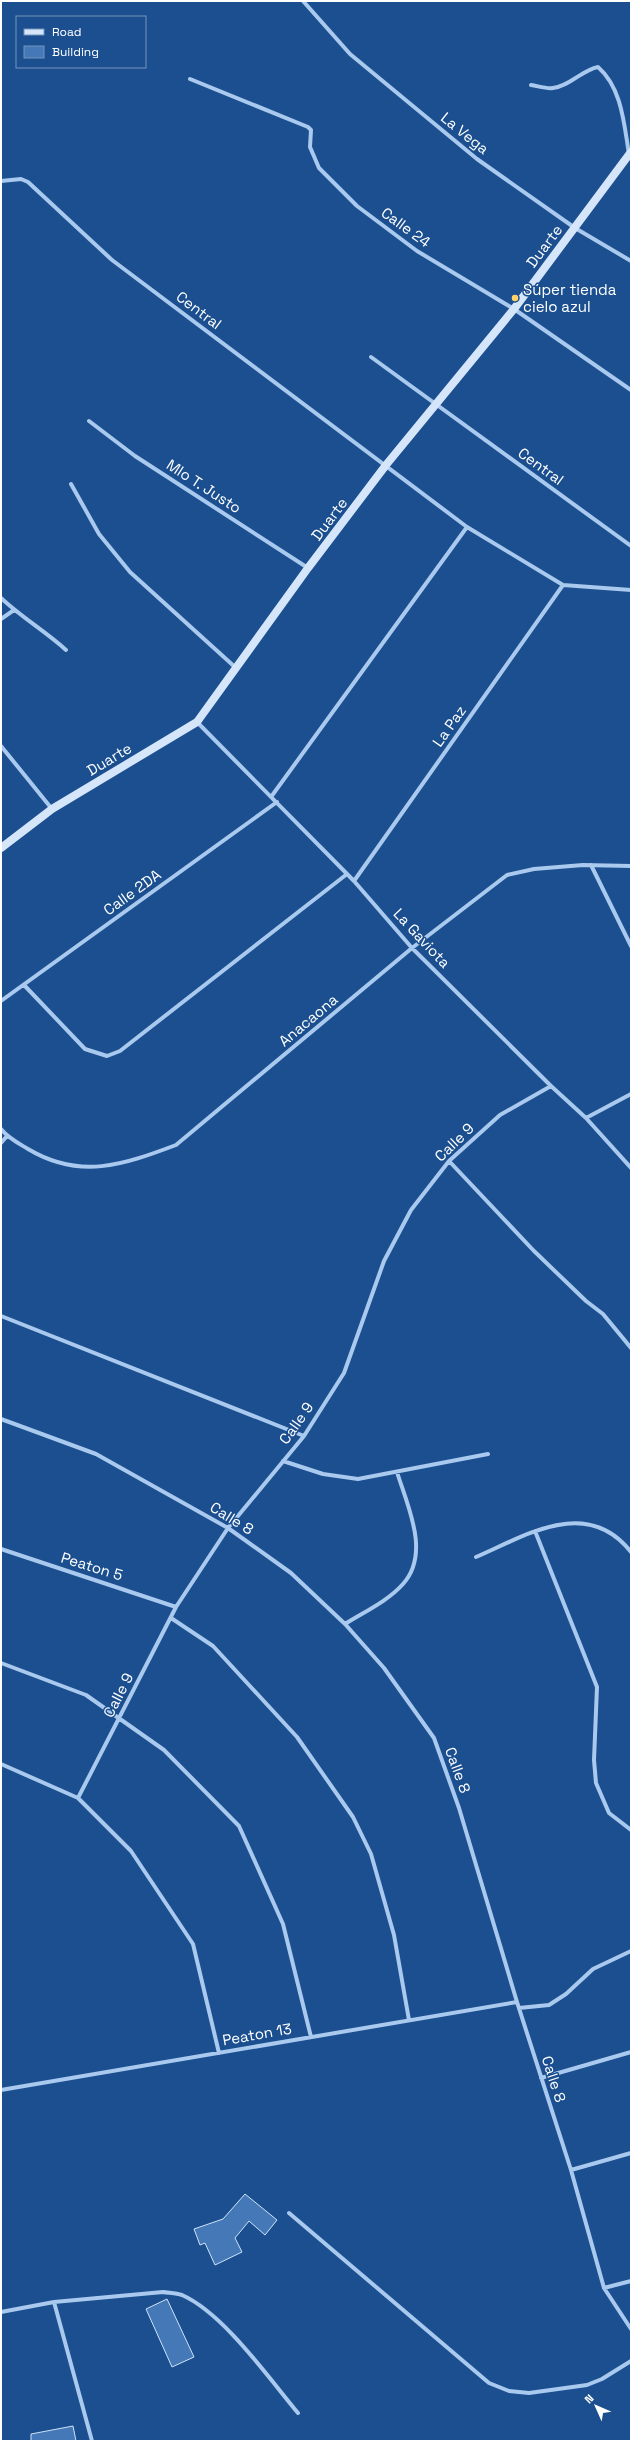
<svg xmlns="http://www.w3.org/2000/svg" width="632" height="2442" viewBox="0 0 632 2442" font-family="'Space Grotesk',sans-serif">
	<rect width="100%" height="100%" fill="#1b4f8f"/>
	<path fill="#4478b7" stroke="#cfe3fa" d="M245 2194 277 2220 265 2235 249 2221 235 2238 242 2252 215 2265 205 2243 200 2245 194 2229 223 2219Z
		M167 2299 194 2357 172 2367 146 2309Z
		M73 2426 76 2441H31V2434Z"/>
	<g fill="none" stroke-linecap="round" stroke-linejoin="round">
		<path stroke="#a9c9ee" stroke-width="4" d="M303 1 350 54 477 159 575 228 631 261
			M190 79 308 127 311 130 310 147 319 168 357 206 417 251 514 309 631 390
			M531 85C538 86 546 89 553 88 570 86 582 70 598 67 622 88 624 124 629 154
			M1 181 21 179 28 182 112 260 467 527 563 585 631 590
			M371 357 631 546
			M89 421 135 456 308 568
			M71 484 99 534 130 572 236 668
			M1 598C21 617 45 631 66 650
			M1 619 14 610
			M197 722 354 881 412 948 551 1086 586 1118 631 1168
			M1 746 52 809
			M271 797 467 527
			M591 865 631 946
			M354 881 563 585
			M24 985 85 1049 107 1056 120 1051 347 874
			M1 1001 277 802
			M586 1118 631 1094
			M1 1129C8 1138 18 1143 28 1149 80 1180 123 1165 176 1145L412 948 507 875 534 869 583 865 631 866
			M1 1143 7 1136
			M449 1161 534 1251 586 1301 603 1314 631 1348
			M1 1316 304 1436
			M1 1419 96 1454 228 1528 291 1573 345 1624 384 1668 434 1738 459 1808 517 2002 571 2170 604 2288 631 2329
			M283 1461 323 1474 358 1479 488 1454
			M535 1531 597 1687 594 1760 596 1783 609 1813 631 1830
			M1 1549 176 1607
			M476 1557C527 1535 587 1496 631 1552
			M171 1618 213 1646 297 1737 353 1817 371 1854 394 1935 409 2020
			M345 1624C364 1612 388 1601 403 1584 431 1553 407 1505 397 1472
			M1 1663 86 1695 164 1750 239 1826 283 1924 311 2037
			M1 1764 78 1798 131 1851 193 1944 219 2053
			M78 1798 176 1607 228 1528 304 1436 344 1373 384 1261 411 1210 449 1161 500 1115 551 1086
			M519 2008 549 2005 566 1994 593 1969 631 1951
			M541 2078 631 2052
			M1 2090 517 2002
			M571 2170 631 2153
			M289 2213 489 2383 509 2391 529 2393 587 2385 602 2379 631 2361
			M604 2288 631 2281
			M54 2302 92 2441
			M1 2312 54 2302 163 2292C169 2293 176 2293 182 2295 223 2313 268 2377 298 2413"/>
		<path stroke="#d6e6fa" stroke-width="8" d="M1 848 52 809 197 722 308 568 386 465 514 309 631 152"/>
	</g>
	<circle fill="#ffd166" stroke="#1b4f8f" stroke-width="1.5" cx="515" cy="298" r="4"/>
	<g text-anchor="middle" dominant-baseline="central" stroke-width="3" stroke-linejoin="round" paint-order="stroke">
		<g font-size="15" fill="#fff" stroke="#1b4f8f">
			<text transform="translate(465 133) rotate(39)">La Vega</text>
			<text transform="translate(406 227) rotate(36)">Calle 24</text>
			<text transform="translate(544 246) rotate(-53)">Duarte</text>
			<text transform="translate(199 310) rotate(37)">Central</text>
			<text transform="translate(541 466) rotate(36)">Central</text>
			<text transform="translate(204 486) rotate(33)">Mlo T. Justo</text>
			<text transform="translate(329 519) rotate(-53)">Duarte</text>
			<text transform="translate(449 726) rotate(-55)">La Paz</text>
			<text transform="translate(109 759) rotate(-31)">Duarte</text>
			<text transform="translate(132 892) rotate(-36)">Calle 2DA</text>
			<text transform="translate(422 938) rotate(47)">La Gaviota</text>
			<text transform="translate(308 1020) rotate(-40)">Anacaona</text>
			<text transform="translate(454 1142) rotate(-44)">Calle 9</text>
			<text transform="translate(296 1423) rotate(-55)">Calle 9</text>
			<text transform="translate(232 1518) rotate(32)">Calle 8</text>
			<text transform="translate(92 1566) rotate(17)">Peaton 5</text>
			<text transform="translate(118 1695) rotate(-63)">Calle 9</text>
			<text transform="translate(458 1770) rotate(70)">Calle 8</text>
			<text transform="translate(257 2034) rotate(-10)">Peaton 13</text>
			<text transform="translate(554 2079) rotate(72)">Calle 8</text>
		</g>
		<g font-size="15" fill="#fff" stroke="#1b4f8f" text-anchor="start">
			<text x="523" y="289">Súper tienda<tspan x="523" dy="17">cielo azul</tspan></text>
		</g>
	</g>
	<rect width="632" height="2442" fill="none" stroke="#ffffff" stroke-width="4"/>
	<rect x="16" y="16" width="130" height="52" fill="#1b4f8f" stroke="#7695bc"/>
	<rect x="24" y="29" width="20" height="6" fill="#d6e6fa" stroke="#7695bc"/>
	<text x="52" y="36" font-size="12" fill="#ffffff">Road</text>
	<rect x="24" y="46" width="20" height="12" fill="#4478b7" stroke="#7695bc"/>
	<text x="52" y="56" font-size="12" fill="#ffffff">Building</text>
	<g transform="translate(596 2406) rotate(315)" stroke="#1b4f8f" stroke-width="3" paint-order="stroke">
	<path d="M0-3L7 15L0 10L-7 15Z" fill="#ffffff"/>
	<text y="-6" font-size="11" font-weight="bold" text-anchor="middle" fill="#ffffff">N</text>
	</g>
</svg>
